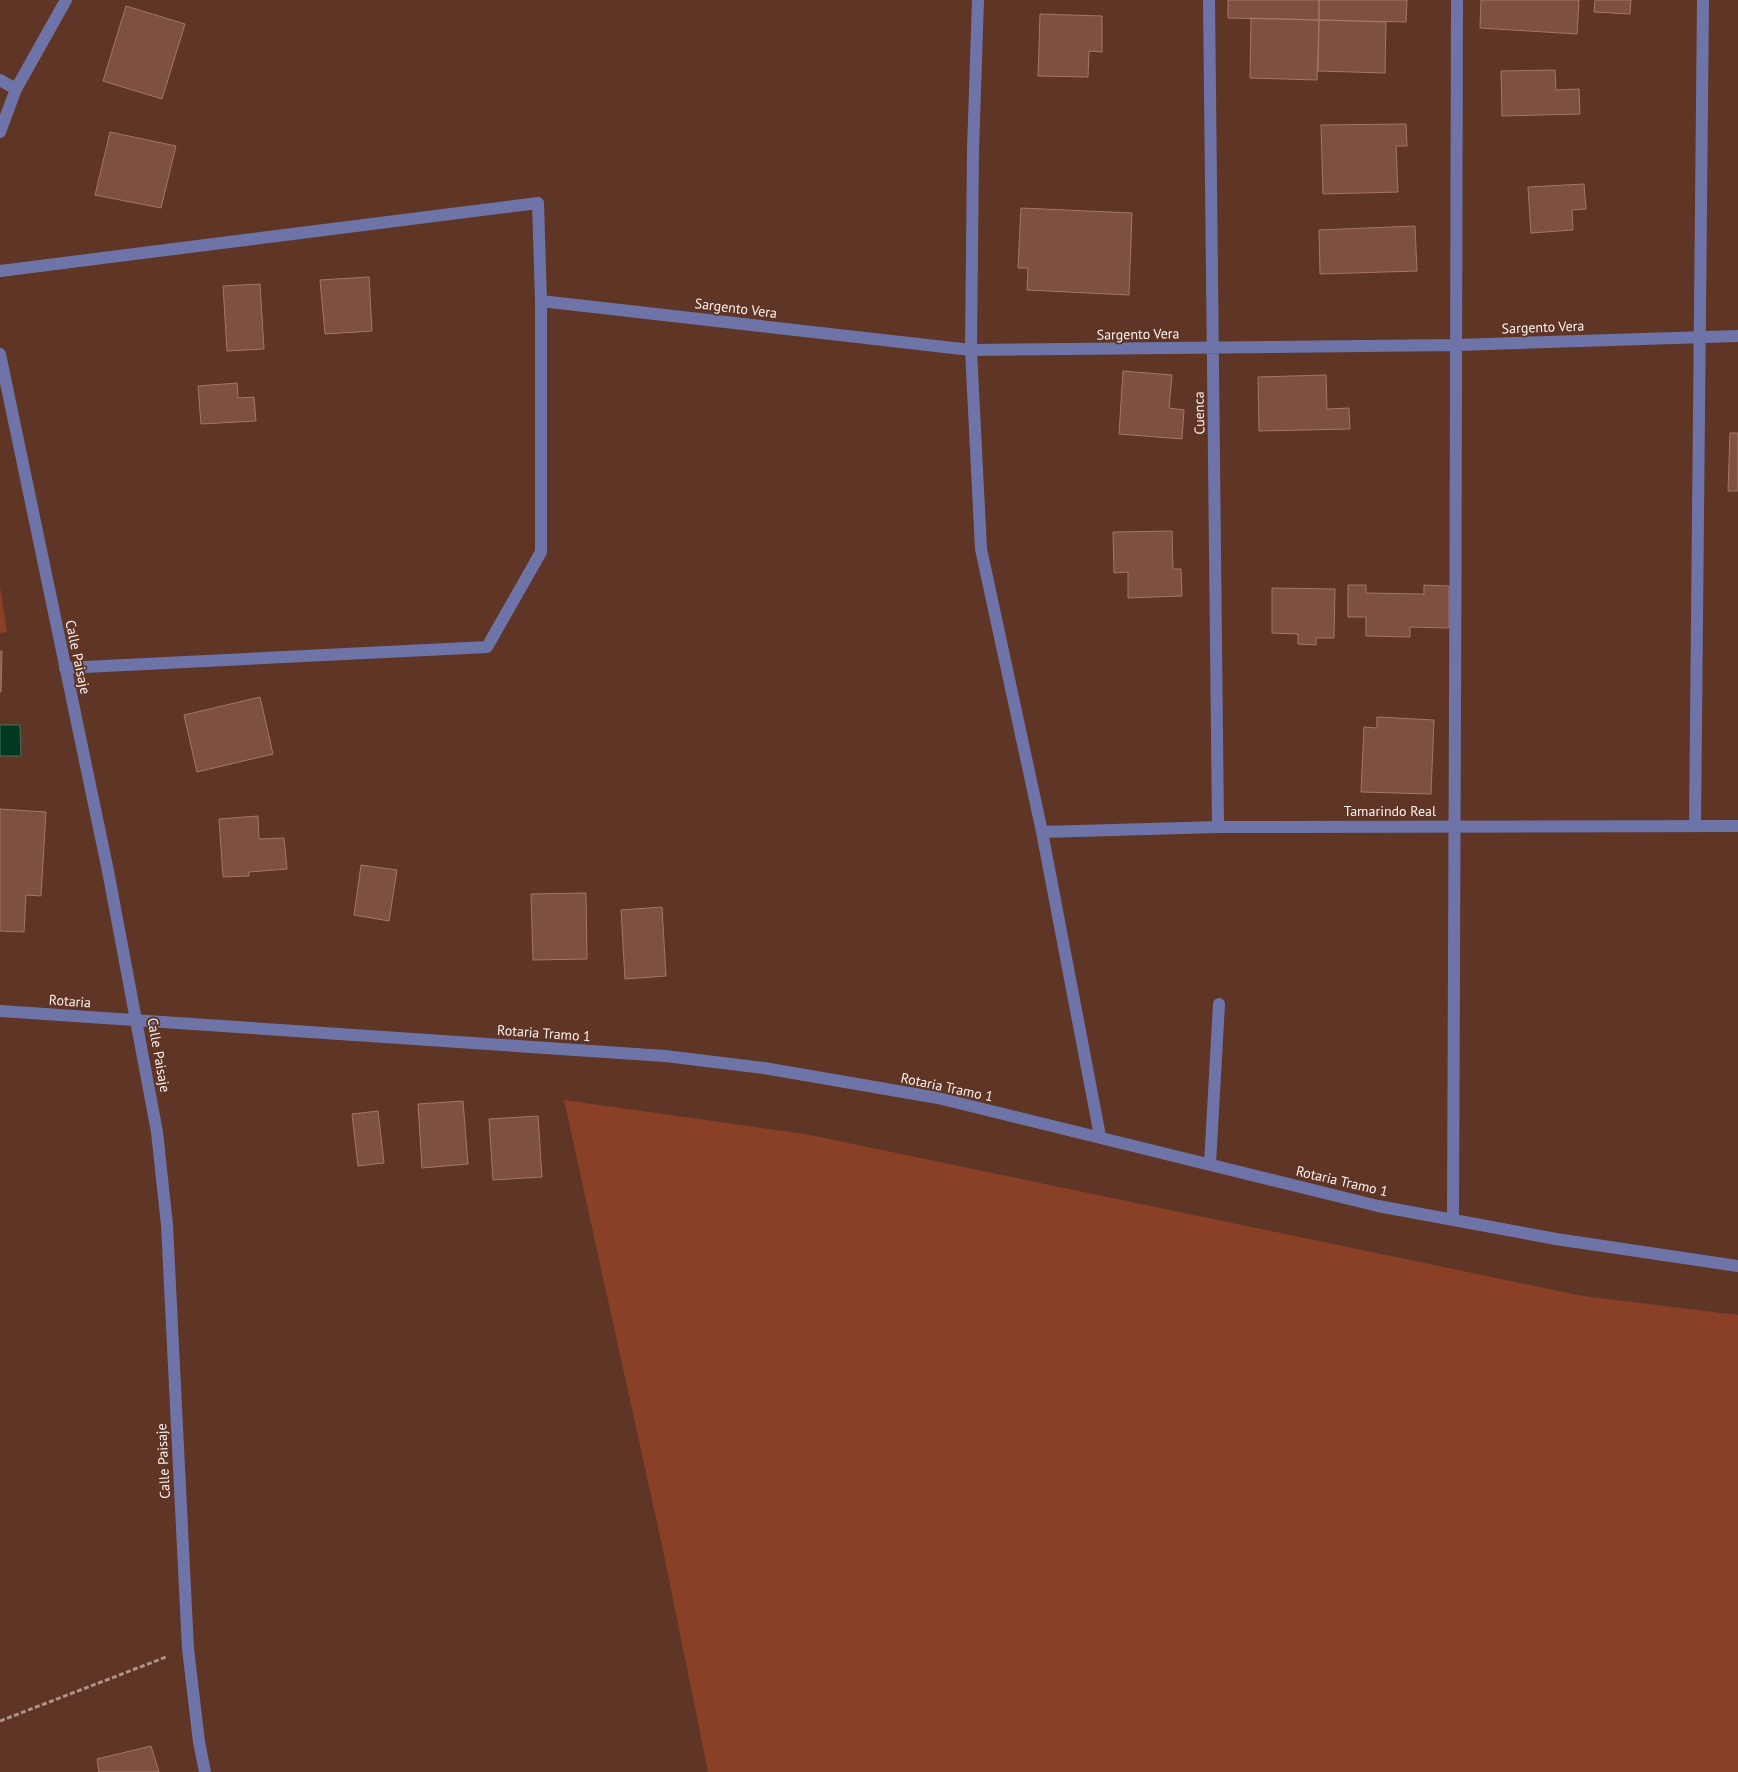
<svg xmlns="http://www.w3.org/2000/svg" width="1738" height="1772" viewBox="0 0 1738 1772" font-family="'PT Sans',sans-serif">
	<rect width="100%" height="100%" fill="#5f3526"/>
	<path fill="#894026" d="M0 586 7 632 0 633Z
		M564 1100 805 1134 1583 1296 1738 1315V1772H708L663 1550Z"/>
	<path fill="#003820" stroke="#4c705e" d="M0 725H20L21 756H0Z"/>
	<path fill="#7d5041" stroke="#a67666" d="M1228 0H1319V20L1228 18Z
		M1319 0H1407L1406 22 1319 20Z
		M1481 0H1579L1577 34 1480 28Z
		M1595 0H1631L1630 14 1594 12Z
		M126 6 185 24 162 99 103 81Z
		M1040 14 1102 16V52L1089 51 1088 77 1038 76Z
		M1251 18 1319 20 1317 80 1250 78Z
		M1319 20 1386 22 1385 73 1318 71Z
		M1555 70 1556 90 1579 89 1580 114 1502 116 1501 71Z
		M1406 124 1407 146H1396L1398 192 1323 194 1321 125Z
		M110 132 176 146 161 208 95 195Z
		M1584 184 1586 209 1572 210 1573 230 1531 233 1528 187Z
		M1021 208 1132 213 1129 295 1027 290 1028 268H1018Z
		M1415 226 1417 271 1320 274 1319 230Z
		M369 277 372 331 325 334 320 280Z
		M260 284 264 349 227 351 223 286Z
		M1123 371 1172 375 1169 408 1184 410 1182 439 1119 434Z
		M1326 375 1327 409 1349 408 1350 429 1259 431 1258 377Z
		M237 383 238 398 254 397 256 421 201 424 198 386Z
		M1730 433H1738V491H1728Z
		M1172 531 1173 569H1181L1182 596 1128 598V572L1114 573 1113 532Z
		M1348 585H1366V593L1424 594V585L1449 586V628L1410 627V637L1366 636V617H1348Z
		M1272 588 1335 589 1334 638H1316V645L1298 644V634L1272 633Z
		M0 651H2L1 692H0Z
		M260 697 273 754 197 772 184 715Z
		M1377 717 1434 720 1431 794 1361 792 1364 727 1377 728Z
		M0 809 46 812 41 896 26 895 24 932 0 931Z
		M258 816 259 839 284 838 287 869 249 872V876L223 877 219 819Z
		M361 865 397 870 389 921 354 915Z
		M586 893 587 959 533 960 531 894Z
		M662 907 666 976 625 979 621 910Z
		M463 1101 468 1164 422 1168 418 1104Z
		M378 1111 384 1163 358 1166 352 1114Z
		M538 1116 542 1177 493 1180 489 1119Z
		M151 1746 159 1772H99L97 1759Z"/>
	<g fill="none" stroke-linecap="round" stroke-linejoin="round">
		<path stroke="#ad938a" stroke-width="3" stroke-dasharray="5 2.5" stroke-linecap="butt" d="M0 1721 166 1657"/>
		<path stroke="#6f74a8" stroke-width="12" d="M978 0 973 150 971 350 981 549 1042 832 1100 1136
			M1209 0 1218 827
			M0 80 16 89
			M0 132 16 89 66 0
			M0 271 538 203 541 301V552L487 647 65 668
			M541 301 971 350 1457 345 1738 336
			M0 354 108 871 157 1132 167 1225 188 1649 199 1742 205 1772
			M1695 826 1703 0
			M1042 832 1218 827 1738 826
			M0 1011 665 1056 764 1068 938 1098 1378 1206 1556 1239 1738 1266
			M1210 1164 1219 1004
			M1453 1220C1453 813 1458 407 1457 0"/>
	</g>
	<g text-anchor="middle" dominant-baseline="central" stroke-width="4" stroke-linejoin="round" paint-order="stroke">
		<g font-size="14" fill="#fdf2ef" stroke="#5f3526">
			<text transform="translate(736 308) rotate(7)">Sargento Vera</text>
			<text transform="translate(1543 327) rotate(-2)">Sargento Vera</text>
			<text transform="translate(1138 334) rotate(-1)">Sargento Vera</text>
			<text transform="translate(1199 413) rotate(-91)">Cuenca</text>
			<text transform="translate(78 657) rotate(78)">Calle Paisaje</text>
			<text x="1390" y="811">Tamarindo Real</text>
			<text transform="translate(70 1001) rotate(4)">Rotaria</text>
			<text transform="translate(544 1033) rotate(4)">Rotaria Tramo 1</text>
			<text transform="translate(159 1055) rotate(80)">Calle Paisaje</text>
			<text transform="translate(947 1087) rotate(12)">Rotaria Tramo 1</text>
			<text transform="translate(1342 1181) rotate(13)">Rotaria Tramo 1</text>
			<text transform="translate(163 1461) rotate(-93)">Calle Paisaje</text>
		</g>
	</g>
</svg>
